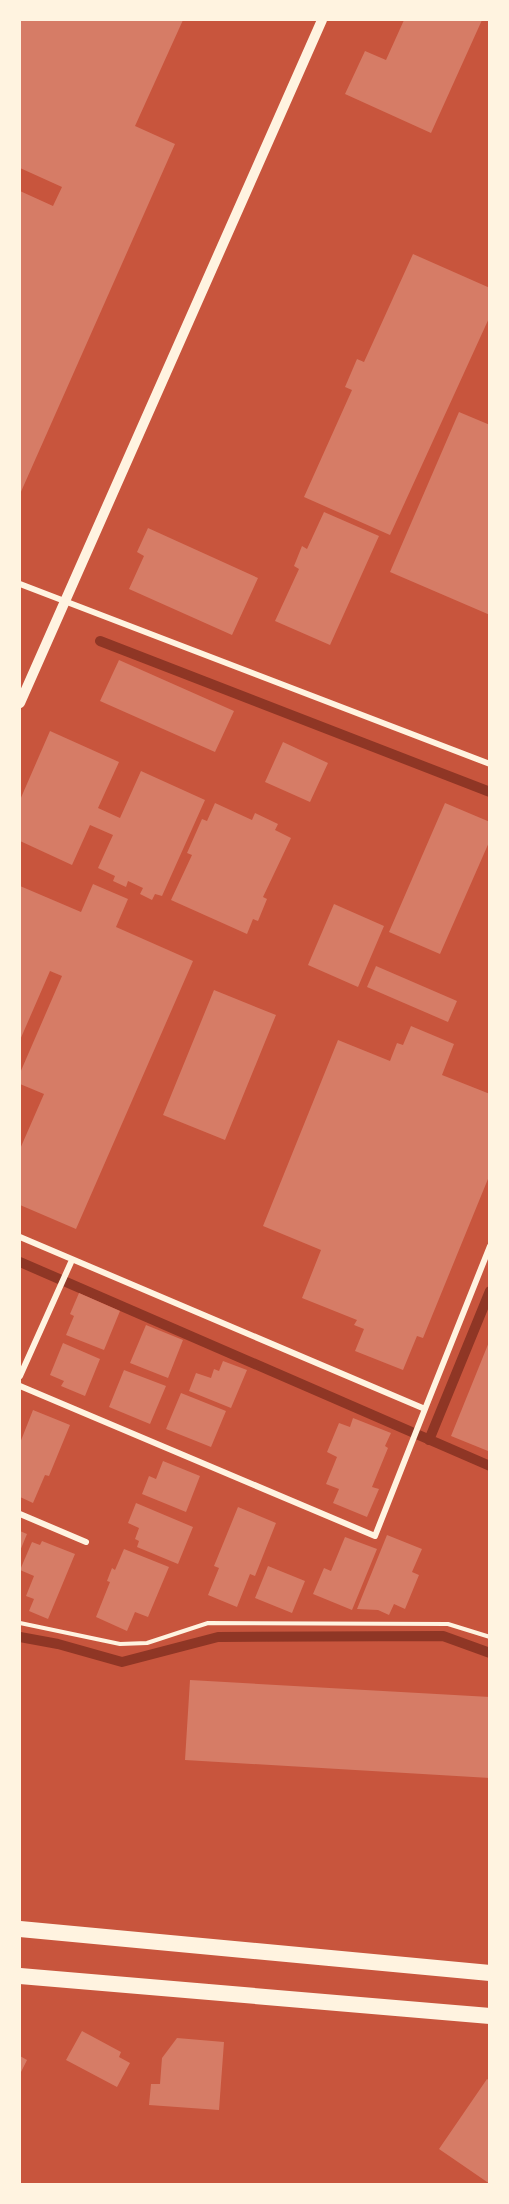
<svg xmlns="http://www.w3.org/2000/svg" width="509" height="2204" viewBox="0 0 509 2204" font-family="'Fira Sans',sans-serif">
	<rect width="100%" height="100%" fill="#c8553d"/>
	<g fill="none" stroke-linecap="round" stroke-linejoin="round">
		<path stroke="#8f3625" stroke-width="10" d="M100 641 490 792
			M20 1262 490 1466
			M429 1440 490 1291
			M20 1637 58 1644 122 1662 218 1637 443 1636 490 1653"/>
	</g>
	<path fill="#d67c66" d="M20 20H183L135 126 175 144 20 494V191L53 206 62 187 20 168Z
		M404 20H482L431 133 345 94 365 51 386 60Z
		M413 254 490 288V316L390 535 304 497 352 390 345 387 357 359 364 362Z
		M459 412 490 425V615L390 572Z
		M324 512 379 536 330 645 275 621 299 569 294 566 302 546 307 549Z
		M148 528 258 578 232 635 129 589 144 556 137 552Z
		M119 660 234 711 215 752 100 701Z
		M50 731 119 762 98 808 120 818 141 771 205 800 162 896 155 894 152 900 140 894 143 888 128 881 126 887 113 881 115 876 98 868 113 835 90 825 72 865 20 841V800Z
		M283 742 328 763 310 802 265 782Z
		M215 803 252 820 255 813 278 824 275 830 291 838 263 897 267 899 258 921 253 919 247 934 171 900 192 855 187 853 202 819 207 821Z
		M445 803 490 822V840L440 954 389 932Z
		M93 884 128 899 116 927 193 961 76 1229 20 1205V1149L44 1094 20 1084V1073L62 976 50 971 20 1040V886L81 912Z
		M334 904 384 926 358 987 308 965Z
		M376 966 457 1001 448 1022 367 987Z
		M214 990 276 1015 225 1140 163 1115Z
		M411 1026 454 1044 442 1075 490 1094V1174L423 1338 417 1336 403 1370 355 1351 364 1329 354 1325 357 1320 302 1298 321 1250 263 1226 338 1040 390 1061 397 1043 403 1045Z
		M79 1293 120 1311 104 1350 66 1335 74 1316 70 1314Z
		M146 1325 183 1340 168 1378 130 1363Z
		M489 1342 490 1448 488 1451 451 1436Z
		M63 1343 100 1359 85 1396 61 1386 64 1381 50 1375Z
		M223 1361 247 1370 231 1408 189 1391 196 1373 211 1378 214 1369 219 1371Z
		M124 1370 166 1386 150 1424 109 1407Z
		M181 1393 226 1411 211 1447 166 1429Z
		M33 1410 70 1425 49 1476 45 1475 33 1503 20 1497V1443Z
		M353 1418 391 1433 385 1446 388 1448 372 1487 379 1489 367 1517 333 1503 339 1489 326 1484 337 1457 327 1452 339 1423 350 1427Z
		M163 1461 200 1476 186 1512 142 1494 149 1476 156 1479Z
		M136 1503 193 1527 178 1564 137 1547 139 1541 135 1539 139 1528 128 1523Z
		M238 1507 276 1523 255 1576 250 1574 237 1607 208 1595 219 1568 214 1566Z
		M20 1531 27 1534 20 1551Z
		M387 1535 422 1549 412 1572 419 1575 405 1609 394 1604 389 1615 378 1610 357 1609Z
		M345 1537 377 1549 352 1610 313 1594 324 1568 331 1571Z
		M42 1541 75 1554 48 1619 29 1611 34 1599 26 1596 34 1576 20 1570 32 1542 40 1545Z
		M124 1549 169 1567 148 1617 135 1612 127 1631 96 1617 110 1582 107 1581 112 1568 115 1570Z
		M268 1566 305 1581 292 1613 255 1598Z
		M190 1680 490 1697V1778L185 1760Z
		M82 2031 121 2052 119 2057 130 2063 117 2087 66 2060Z
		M177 2038 224 2042 219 2110 149 2105 151 2084H160L162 2058Z
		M20 2056 27 2060 20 2074Z
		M487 2079 490 2081V2184L439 2149Z"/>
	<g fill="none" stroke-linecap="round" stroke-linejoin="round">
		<path stroke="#fff3e0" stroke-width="4" d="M20 1623 120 1644 147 1643 208 1623 448 1624 490 1637"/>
		<path stroke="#fff3e0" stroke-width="6" d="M20 584 490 764
			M20 1237 425 1409 490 1246
			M20 1376 72 1260
			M20 1386 375 1536 425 1409
			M20 1514 86 1542"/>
		<path stroke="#fff3e0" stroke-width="10" d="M20 703 322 20"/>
		<path stroke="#fff3e0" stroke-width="16" d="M20 1929 490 1973
			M20 1976 490 2016"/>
	</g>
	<rect width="509" height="2204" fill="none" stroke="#fff3e0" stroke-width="42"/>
</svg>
